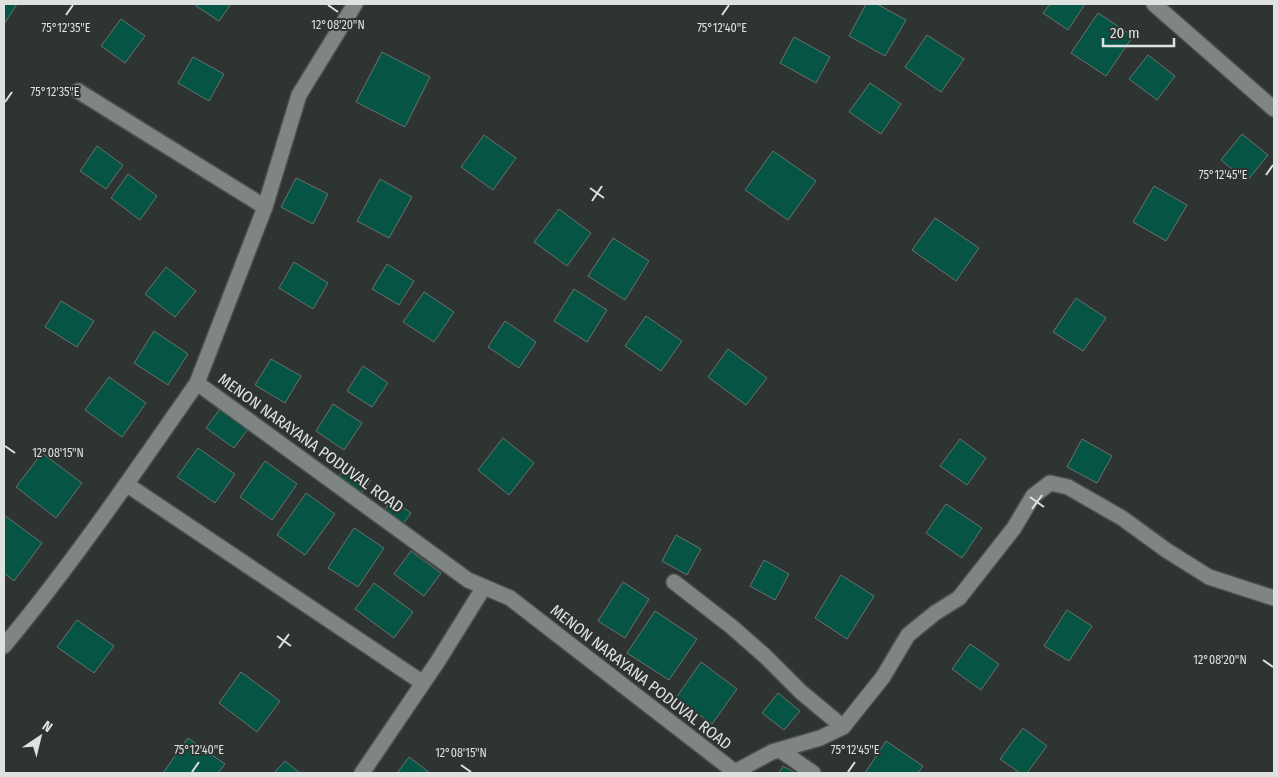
<svg xmlns="http://www.w3.org/2000/svg" width="1278" height="777" viewBox="0 0 1278 777" font-family="'Fira Sans Condensed',sans-serif">
	<rect width="100%" height="100%" fill="#2e3432"/>
	<path fill="#055444" stroke="#6a716f" d="M4 4H17L4 24Z
		M197 4H231L219 21 196 6Z
		M866 4H877L906 20 885 56 849 36Z
		M1050 4H1085L1068 30 1043 13Z
		M1098 13 1133 36 1106 76 1071 53Z
		M121 19 145 36 125 63 101 46Z
		M927 35 964 59 941 92 905 67Z
		M794 37 830 57 816 83 780 63Z
		M382 52 430 77 405 127 356 102Z
		M1148 55 1175 76 1157 100 1129 79Z
		M193 57 224 74 209 101 178 83Z
		M870 83 901 104 881 134 849 112Z
		M1242 134 1268 155 1247 181 1221 160Z
		M484 135 516 158 493 190 461 167Z
		M97 146 123 165 106 189 80 171Z
		M773 151 816 181 788 220 745 190Z
		M128 174 157 196 140 220 111 198Z
		M296 178 328 194 313 224 281 207Z
		M380 179 412 197 389 238 357 221Z
		M1154 186 1187 205 1166 241 1133 222Z
		M559 209 591 233 567 266 534 242Z
		M935 218 979 248 956 281 912 250Z
		M613 238 649 261 625 300 588 276Z
		M294 262 328 283 313 309 279 288Z
		M387 264 414 281 399 305 372 289Z
		M166 267 196 291 175 317 145 294Z
		M574 289 607 310 587 342 554 321Z
		M424 292 454 312 434 342 403 322Z
		M1076 298 1106 318 1083 351 1053 332Z
		M61 301 94 321 77 347 45 327Z
		M646 316 682 341 661 371 625 346Z
		M505 321 536 342 519 368 488 347Z
		M154 331 188 354 168 385 134 363Z
		M728 349 767 378 746 405 708 377Z
		M271 359 301 376 285 403 255 385Z
		M363 366 388 383 372 407 347 391Z
		M109 377 146 403 122 437 85 410Z
		M333 404 362 423 344 450 316 431Z
		M220 409 248 429 234 448 206 428Z
		M503 438 534 463 509 495 478 470Z
		M960 439 986 458 967 485 940 466Z
		M1082 439 1112 456 1097 483 1067 467Z
		M198 448 235 474 215 503 177 477Z
		M42 453 82 483 56 518 16 487Z
		M265 461 297 484 272 520 240 497Z
		M348 463 371 480 360 495 337 479Z
		M306 493 335 514 305 555 277 535Z
		M392 499 411 513 403 524 384 511Z
		M946 504 982 528 962 558 926 533Z
		M4 515 42 543 14 581 4 573Z
		M354 528 384 548 358 587 328 568Z
		M676 535 701 549 687 575 662 561Z
		M411 551 441 573 424 596 394 574Z
		M764 560 789 574 775 600 750 586Z
		M841 575 874 596 847 639 815 618Z
		M623 582 649 599 625 638 598 621Z
		M374 583 413 612 394 638 355 609Z
		M1067 610 1092 626 1069 661 1044 646Z
		M655 611 697 639 669 680 627 653Z
		M77 620 114 646 94 673 57 647Z
		M970 644 999 664 981 690 952 669Z
		M701 662 737 689 712 724 676 698Z
		M241 672 280 701 257 732 219 703Z
		M778 693 800 711 784 730 762 713Z
		M1023 728 1047 746 1027 773H1020L1000 759Z
		M188 738 225 764 218 773H163Z
		M886 741 923 766 918 773H865Z
		M409 757 430 773H397Z
		M285 761 300 773H274Z
		M783 766 795 773H779Z"/>
	<g fill="none" stroke-linecap="round" stroke-linejoin="round">
		<g stroke="#4a4f4d" stroke-width="18">
			<path id="minor" d="M355 4 299 95 265 207 197 383 468 580 510 598 735 772 734 773
				M1154 4 1274 109
				M78 91 265 207
				M126 484 423 683
				M674 582 732 627 765 656 801 692 843 727
				M4 646C73 563 135 472 197 383
				M780 750 813 773
				M735 772 772 752 820 738 843 727 883 677 908 635 935 613 959 598 1014 528 1033 496 1050 483 1068 487 1122 518 1166 550 1209 577 1274 598
				M362 773 438 661 484 587"/>
		</g>
		<use href="#minor" stroke="#7e8583" stroke-width="15"/>
	</g>
	<path fill="none" stroke="#dde1e0" stroke-width="2" d="M328 5 338 12M66 15 73 5M722 15 729 5M5 102 12 92M1266 175 1273 165M590 188 604 198M592 201 602 186M5 446 15 453M1030 497 1044 507M1032 509 1042 495M277 636 291 646M279 648 289 634M1263 660 1273 667M461 765 471 772M192 772 199 762M848 772 855 762"/>
	<g text-anchor="middle" dominant-baseline="central" stroke-width="4" stroke-linejoin="round" paint-order="stroke">
		<g font-size="16" fill="#dde1e0" stroke="#2e3432">
			<text transform="translate(311 443) rotate(36)">MENON NARAYANA PODUVAL ROAD</text>
			<text transform="translate(641 677) rotate(38)">MENON NARAYANA PODUVAL ROAD</text>
		</g>
	</g>
	<g font-size="12" text-anchor="middle" fill="#dde1e0" stroke="#2e3432" stroke-width="4" stroke-linejoin="round" paint-order="stroke">
		<text x="338" y="29">12°08'20"N</text>
		<text x="66" y="32">75°12'35"E</text>
		<text x="722" y="32">75°12'40"E</text>
		<text x="55" y="96">75°12'35"E</text>
		<text x="1223" y="179">75°12'45"E</text>
		<text x="58" y="457">12°08'15"N</text>
		<text x="1220" y="664">12°08'20"N</text>
		<text x="199" y="754">75°12'40"E</text>
		<text x="855" y="754">75°12'45"E</text>
		<text x="461" y="757">12°08'15"N</text>
	</g>
	<rect width="1278" height="777" fill="none" stroke="#dde1e0" stroke-width="10"/>
	<g transform="translate(40 737) rotate(35)" stroke="#2e3432" stroke-width="4" paint-order="stroke">
	<path d="M0-4L9 19L0 12L-9 19Z" fill="#dde1e0"/>
	<text y="-8" font-size="14" font-weight="bold" text-anchor="middle" fill="#dde1e0">N</text>
	</g>
	<path d="M1103 38v8h71v-8" fill="none" stroke="#dde1e0" stroke-width="2.5"/>
	<text x="1110" y="38" font-size="15" fill="#dde1e0" stroke="#2e3432" stroke-width="4" paint-order="stroke">20 m</text>
</svg>
